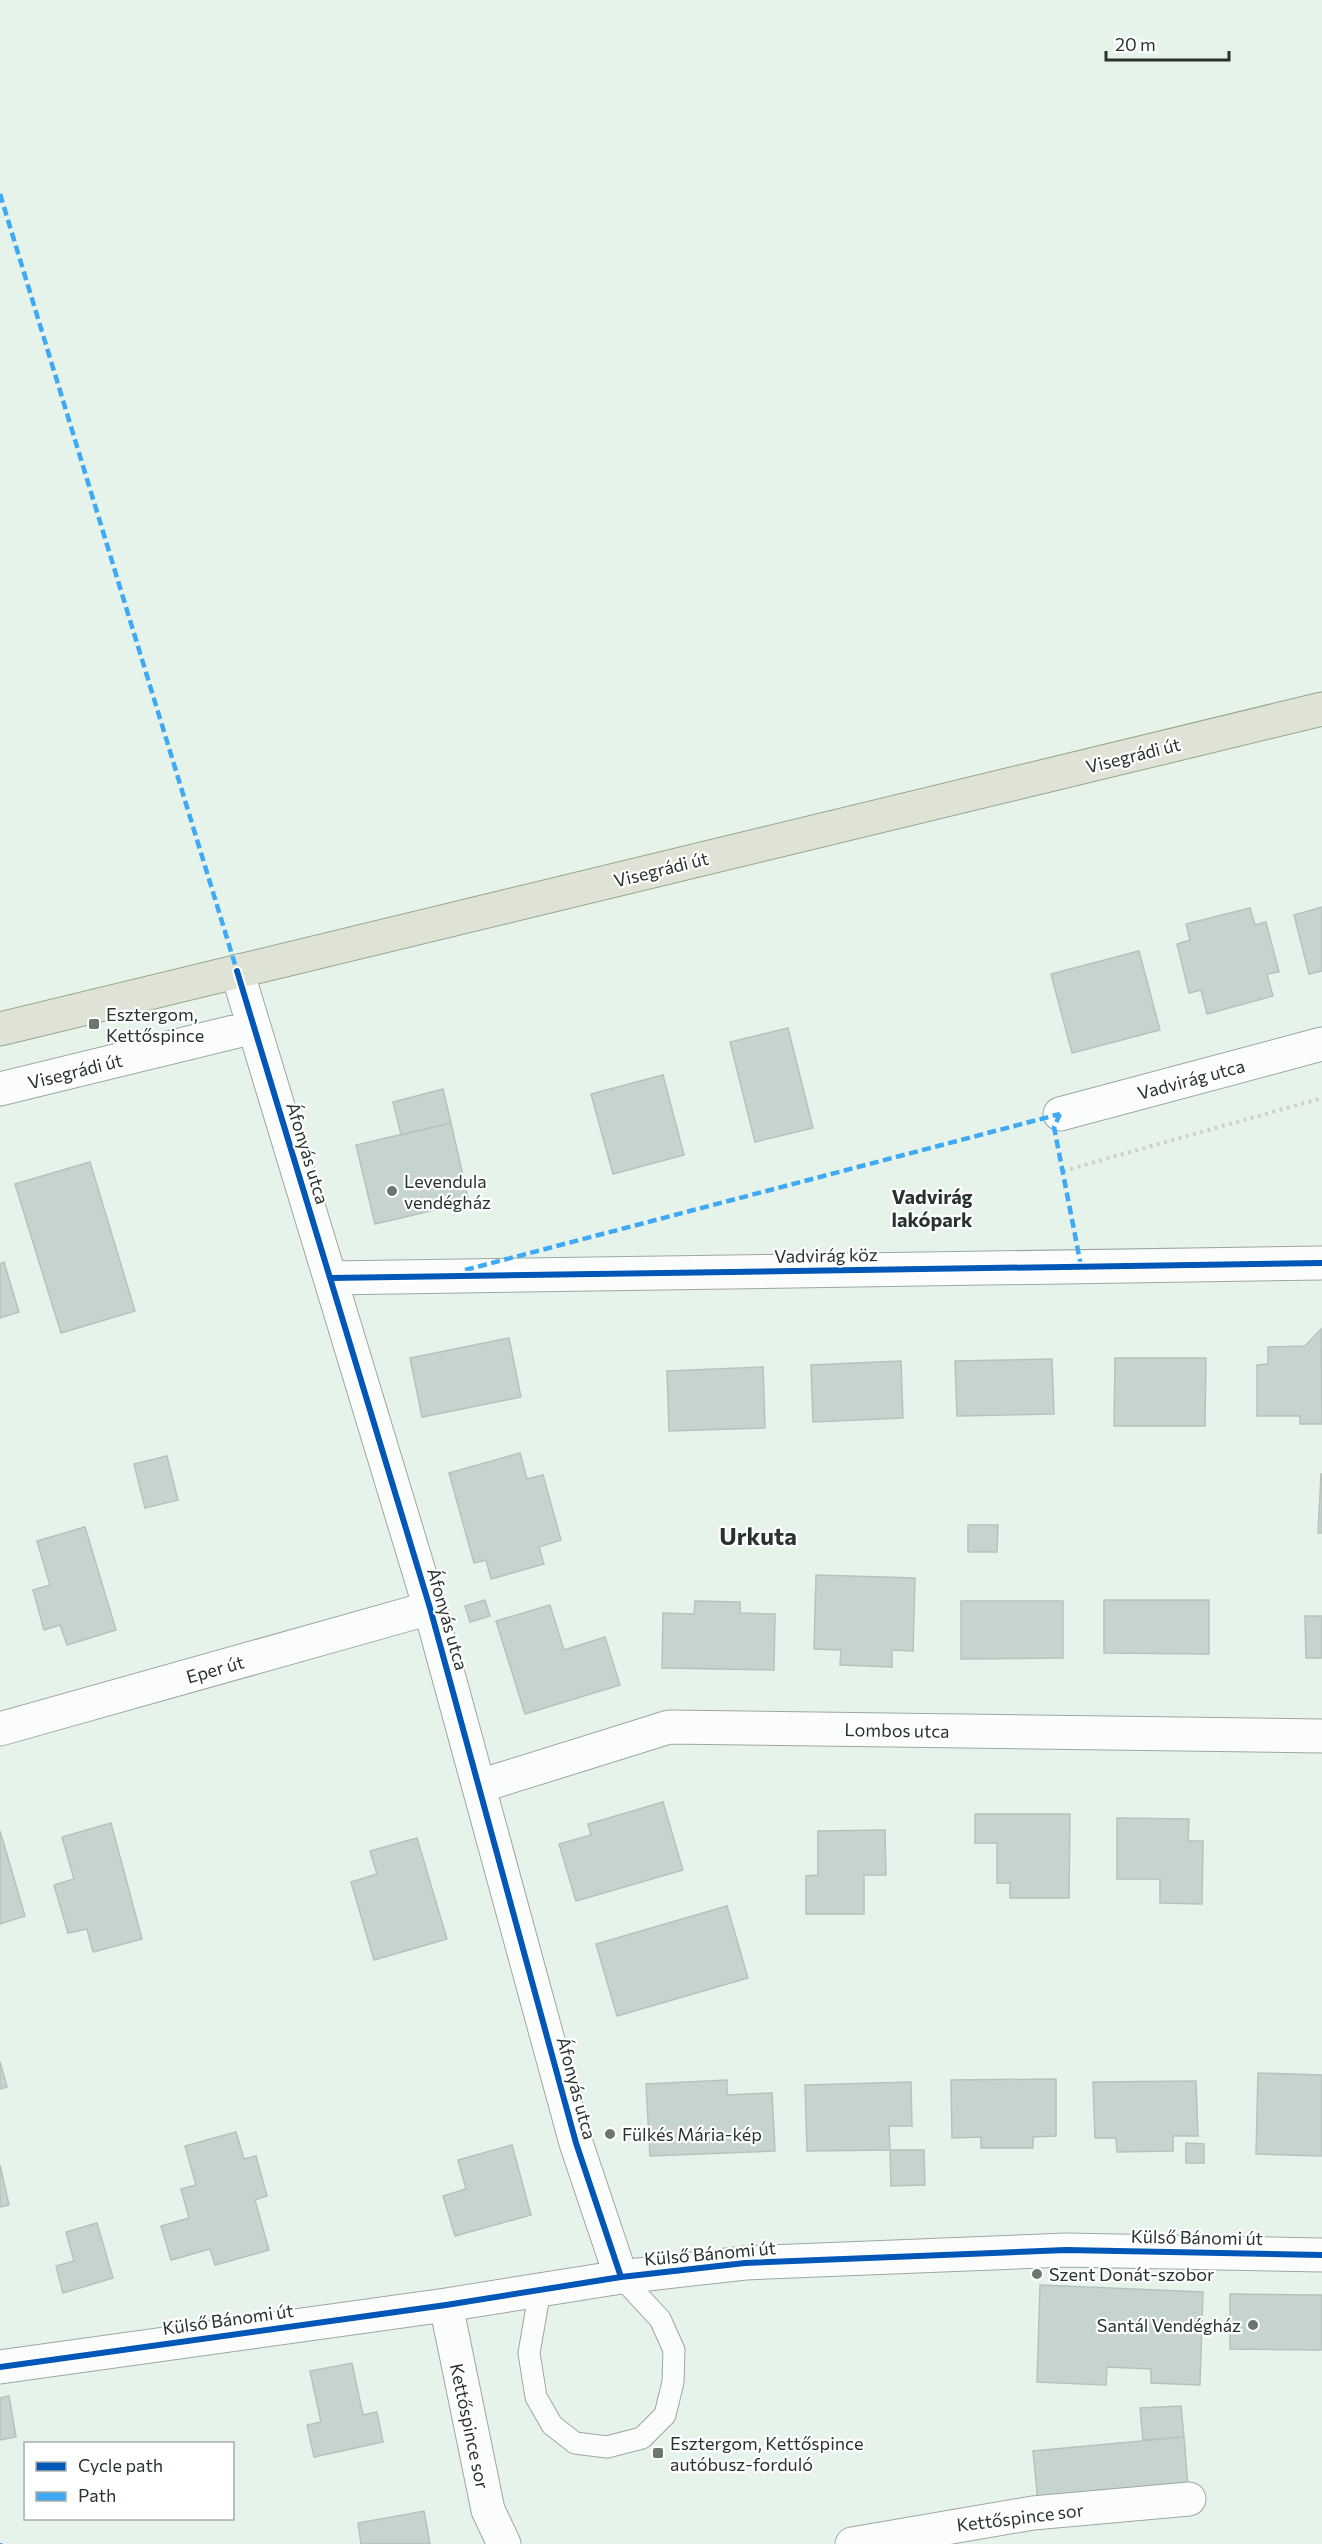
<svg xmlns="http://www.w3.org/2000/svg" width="1322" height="2544" viewBox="0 0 1322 2544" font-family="Commissioner,sans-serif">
	<rect width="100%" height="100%" fill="#e6f3ea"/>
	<path fill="#c6d4cf" stroke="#b7c2bd" stroke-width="1.5" d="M1322 907V971L1309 974 1294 915Z
		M1250 908 1255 925 1266 922 1279 972 1267 974 1273 996 1207 1014 1201 990 1189 993 1177 944 1190 940 1186 924Z
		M1139 951 1160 1030 1072 1053 1051 974Z
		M788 1028 813 1128 755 1142 730 1042Z
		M663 1075 684 1155 613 1174 591 1094Z
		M443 1089 451 1123 401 1135 393 1102Z
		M451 1123 469 1202 375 1224 356 1145Z
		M90 1162 135 1311 61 1333 15 1184Z
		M4 1262 19 1312 0 1318V1264Z
		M1321 1329 1322 1424H1300V1416H1257V1365L1268 1364V1347L1305 1346Z
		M509 1338 521 1397 422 1417 410 1358Z
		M1115 1358H1206L1205 1426H1114Z
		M1052 1359 1054 1414 957 1416 955 1361Z
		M901 1361 903 1418 813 1422 811 1365Z
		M763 1367 765 1428 669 1431 667 1371Z
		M520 1453 527 1479 543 1475 561 1540 539 1547 544 1564 491 1579 486 1560 474 1563 449 1473Z
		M167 1456 178 1500 145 1508 134 1464Z
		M1321 1474H1322V1533H1318Z
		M968 1525H998L997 1552H968Z
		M85 1527 116 1630 67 1645 60 1625 44 1630 33 1590 50 1585 37 1541Z
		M816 1575 915 1578 913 1651 892 1650V1667L840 1665 841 1650 814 1649Z
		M485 1600 490 1616 470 1622 465 1606Z
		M1104 1600H1209V1654L1104 1653Z
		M695 1601 740 1602V1613L775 1614 774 1670 662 1668 663 1613 694 1614Z
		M961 1601H1063V1658L961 1659Z
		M550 1605 564 1650 605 1637 620 1685 525 1714 496 1621Z
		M1305 1616H1322V1658H1306Z
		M663 1802 683 1870 576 1901 559 1844 591 1835 588 1824Z
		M975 1814H1070L1069 1898H1010V1883H997V1843H975Z
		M1117 1818 1189 1819 1188 1841H1203L1202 1904 1160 1903V1879H1117Z
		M111 1823 142 1939 93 1952 87 1929 68 1933 54 1885 74 1879 62 1837Z
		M885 1830 886 1875H864V1914H806V1876L818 1875V1831Z
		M0 1831 25 1916 0 1924Z
		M417 1838 447 1939 374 1960 351 1882 377 1874 370 1851Z
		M727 1906 748 1978 617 2016 596 1944Z
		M0 2062 7 2087 0 2089Z
		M1258 2073 1322 2075V2156L1256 2154Z
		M1056 2079V2136L1033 2137V2148H981V2137L952 2138 951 2080Z
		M727 2080V2095L772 2093 775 2151 650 2156 646 2084Z
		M1196 2081 1198 2136H1173V2151L1117 2152 1116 2138H1095L1093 2082Z
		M911 2082 912 2126H889L890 2150 807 2151 805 2085Z
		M236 2132 244 2159 256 2156 267 2196 255 2200 269 2250 215 2265 210 2249 171 2260 161 2226 189 2218 181 2189 196 2185 185 2146Z
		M1186 2143 1204 2144V2163H1186Z
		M512 2145 531 2215 455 2236 443 2196 466 2189 458 2160Z
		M890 2150H924L925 2185 891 2186Z
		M0 2165 9 2205 0 2207Z
		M97 2223 113 2278 63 2293 56 2266 74 2261 66 2232Z
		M1040 2285 1203 2292 1200 2385 1151 2383V2369L1107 2367 1106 2385 1037 2382Z
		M1230 2294 1322 2295V2350L1230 2349Z
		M352 2363 363 2415 377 2412 383 2442 314 2457 307 2425 321 2422 310 2371Z
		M9 2396 16 2437 0 2440V2398Z
		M1181 2406 1184 2437 1143 2440 1140 2408Z
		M1184 2437 1188 2487 1038 2501 1033 2451Z
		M424 2511 430 2544H361L358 2523Z"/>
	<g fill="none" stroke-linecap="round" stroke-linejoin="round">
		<g stroke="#9da7a0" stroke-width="23">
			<path id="service" d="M540 2290 529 2353 536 2397 552 2425 575 2443 607 2447 642 2438 665 2415 673 2382 674 2350 660 2319 621 2277"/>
		</g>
		<g stroke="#9da7a0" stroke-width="35">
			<path id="minor" d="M237 971 430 1608 576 2143 621 2277
				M0 1089 254 1027
				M1060 1114 1322 1044
				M330 1278 1322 1263
				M0 1729 430 1608
				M480 1786 669 1727 1322 1736
				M446 2305 488 2510 504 2544
				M0 2367 446 2305 621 2277 745 2263 1066 2250 1322 2255
				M852 2544 1033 2513 1189 2499"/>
		</g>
		<g stroke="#97a48a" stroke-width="35">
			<path id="primary" d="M0 1029 1322 709"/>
		</g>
		<path stroke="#cdd1ce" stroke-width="4" stroke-dasharray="3 4.5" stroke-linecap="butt" d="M1063 1171 1322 1098"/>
		<use href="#service" stroke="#fbfdfc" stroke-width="21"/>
		<use href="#minor" stroke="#fbfdfc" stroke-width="33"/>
		<use href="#primary" stroke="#dee3d6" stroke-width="33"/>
		<path stroke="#3fa9f5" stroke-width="4.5" stroke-dasharray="9 4.5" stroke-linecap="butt" d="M0 194 237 971
			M1060 1114 1054 1127 1081 1266
			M465 1270 1060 1114
			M0 2543V2544"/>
		<g stroke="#fff" stroke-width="10">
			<path id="cycleway" d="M237 971 430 1608 576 2143 621 2277
				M330 1278 1322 1263
				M0 2367 446 2305 621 2277 745 2263 1066 2250 1322 2255"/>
		</g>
		<use href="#cycleway" stroke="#0057b8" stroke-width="6"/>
	</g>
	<g fill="#6b766f" stroke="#fff" stroke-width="2">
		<rect x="88" y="1018" width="12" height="12" rx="3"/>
		<circle cx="392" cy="1191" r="6"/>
		<circle cx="610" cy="2134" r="6"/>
		<circle cx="1037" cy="2274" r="6"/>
		<circle cx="1253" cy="2325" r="6"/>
		<rect x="652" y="2447" width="12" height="12" rx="3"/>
	</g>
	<g text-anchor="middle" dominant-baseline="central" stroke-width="4.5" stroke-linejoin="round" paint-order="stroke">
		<g font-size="18" fill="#29332d" stroke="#fff">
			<text transform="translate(1133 755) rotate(-14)">Visegrádi út</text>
			<text transform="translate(661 869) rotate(-14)">Visegrádi út</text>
			<text transform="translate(75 1071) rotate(-14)">Visegrádi út</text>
			<text transform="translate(1191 1079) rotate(-15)">Vadvirág utca</text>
			<text transform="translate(308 1153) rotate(73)">Áfonyás utca</text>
			<text transform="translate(826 1255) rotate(-1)">Vadvirág köz</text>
			<text transform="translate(448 1619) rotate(74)">Áfonyás utca</text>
			<text transform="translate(215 1669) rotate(-16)">Eper út</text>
			<text transform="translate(897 1730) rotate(1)">Lombos utca</text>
			<text transform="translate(577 2088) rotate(75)">Áfonyás utca</text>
			<text transform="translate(1197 2237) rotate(1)">Külső Bánomi út</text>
			<text transform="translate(710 2253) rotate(-5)">Külső Bánomi út</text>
			<text transform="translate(228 2319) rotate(-8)">Külső Bánomi út</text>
			<text transform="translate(470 2426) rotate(78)">Kettőspince sor</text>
			<text transform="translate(1020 2517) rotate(-7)">Kettőspince sor</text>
		</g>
		<g font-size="18" fill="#29332d" stroke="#fff" text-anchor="start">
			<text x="106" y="1014">Esztergom,<tspan x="106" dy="21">Kettőspince</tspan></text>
			<text x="404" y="1181">Levendula<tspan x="404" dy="21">vendégház</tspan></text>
			<text x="622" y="2134">Fülkés Mária-kép</text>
			<text x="1049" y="2274">Szent Donát-szobor</text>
			<text x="1241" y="2325" text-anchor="end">Santál Vendégház</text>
			<text x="670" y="2443">Esztergom, Kettőspince<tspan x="670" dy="21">autóbusz-forduló</tspan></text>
		</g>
		<g font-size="20" font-weight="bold" fill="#29332d" stroke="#fff">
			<text x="932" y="1196">Vadvirág<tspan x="932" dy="23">lakópark</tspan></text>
		</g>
		<g font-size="24" font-weight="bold" fill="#29332d" stroke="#fff">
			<text x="758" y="1535">Urkuta</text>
		</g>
	</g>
	<rect x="24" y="2442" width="210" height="78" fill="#ffffff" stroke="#a9adab" stroke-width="1.5"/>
	<rect x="36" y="2462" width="30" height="9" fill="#0057b8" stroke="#a9adab" stroke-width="1.5"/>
	<text x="78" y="2472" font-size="18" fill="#29332d">Cycle path</text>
	<rect x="36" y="2492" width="30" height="9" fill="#3fa9f5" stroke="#a9adab" stroke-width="1.5"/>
	<text x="78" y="2502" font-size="18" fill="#29332d">Path</text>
	<path d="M1106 51v9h123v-9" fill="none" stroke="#29332d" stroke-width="3"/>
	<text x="1115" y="51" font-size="18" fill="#29332d" stroke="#ffffff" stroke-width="4.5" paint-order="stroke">20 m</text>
</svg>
